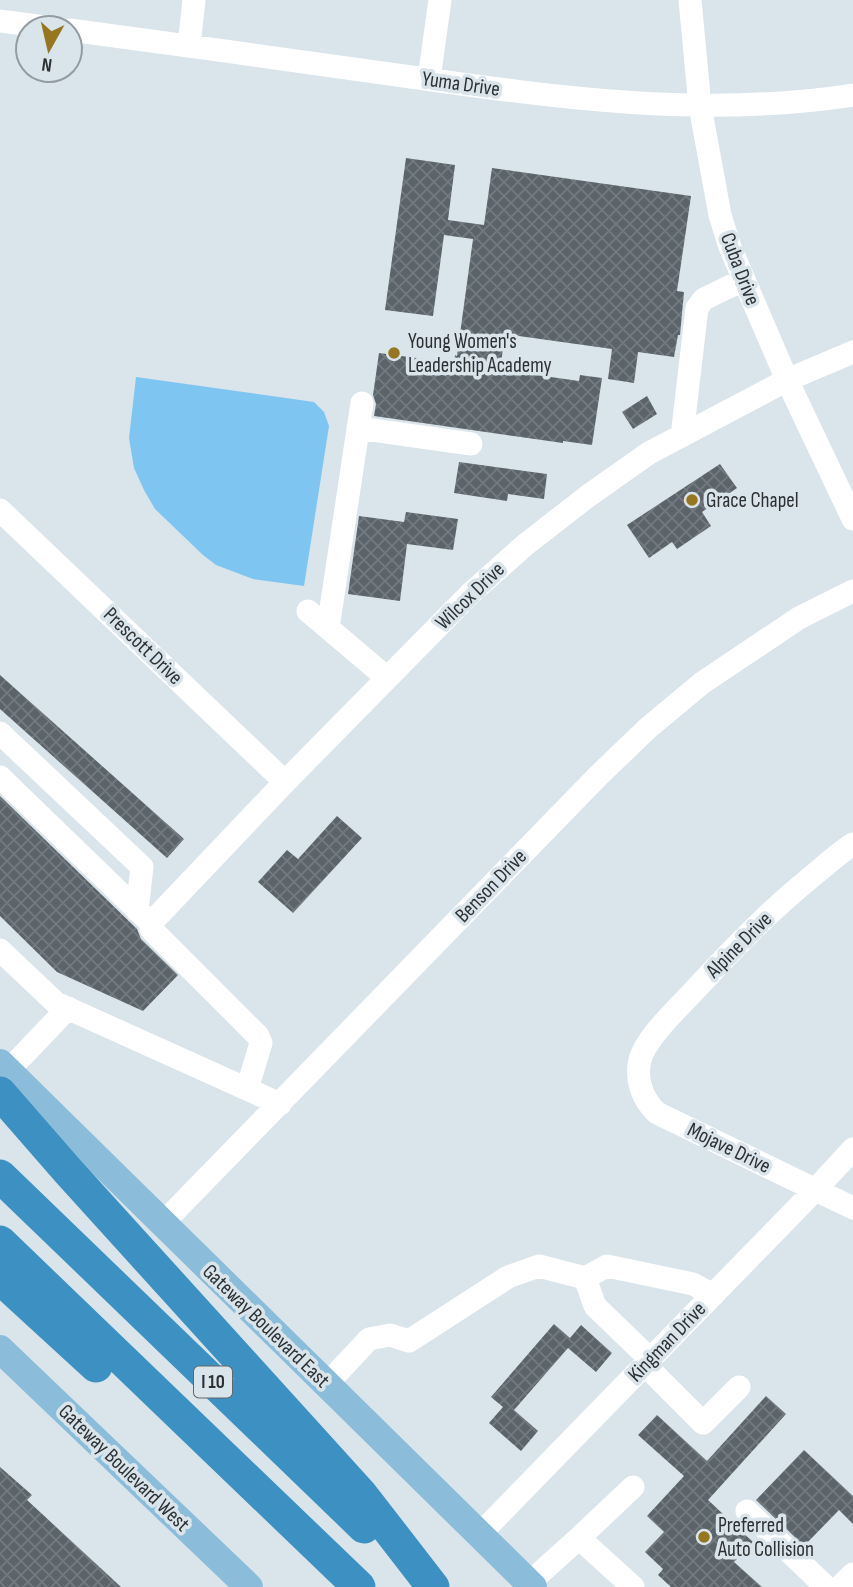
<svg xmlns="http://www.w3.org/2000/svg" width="853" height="1587" viewBox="0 0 853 1587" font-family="'Sofia Sans Condensed',sans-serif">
	<defs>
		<pattern id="building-cross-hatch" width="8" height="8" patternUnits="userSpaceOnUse" patternTransform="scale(1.75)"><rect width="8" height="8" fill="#5b646a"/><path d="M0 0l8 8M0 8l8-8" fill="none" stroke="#747b80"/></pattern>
	</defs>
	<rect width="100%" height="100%" fill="#d9e4eb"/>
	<path fill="#7fc5f1" d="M136 377 314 402 324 412 329 426 304 586 253 579 216 565 203 555 155 509 144 490 134 468 129 438Z"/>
	<path fill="url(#building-cross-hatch)" d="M406 158 455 165 448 220 484 225 492 168 691 196 677 291 684 292 680 335H678L674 357 638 352 634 383 608 379 612 349 505 334 500 370 579 381 580 375 602 378 592 445 563 441V443L374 416 376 404 373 395 379 353 454 363 455 355 457 356 473 239 444 235 433 316 385 310Z
		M647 396 657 414 633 429 622 412Z
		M459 462 547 474 544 499 508 494 507 501 454 493Z
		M720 464 737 488 702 512 711 526 677 549 672 542 649 558 627 525Z
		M406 512 458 519 453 550 407 544 400 601 348 594 359 516 404 522Z
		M0 675 184 839 167 858 0 709Z
		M0 796 137 929 141 939 178 975 143 1011 57 972 0 916Z
		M337 816 362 838 293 913 258 882 287 850 298 859Z
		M554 1324 570 1338 581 1325 612 1353 596 1372 568 1348 514 1410 538 1431 521 1451 489 1423 503 1407 491 1397Z
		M766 1396 786 1414 708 1500 753 1542 734 1562 762 1587H671L658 1575 663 1569 645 1552 664 1532 647 1516 684 1476 638 1435 657 1415 707 1461Z
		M804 1450 853 1496V1524L839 1510 804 1546 756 1500Z
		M0 1467 32 1495 27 1500 121 1587H0Z"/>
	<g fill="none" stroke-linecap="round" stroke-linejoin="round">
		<path stroke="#fff" stroke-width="23" d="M690 0 700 106 720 215 730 247 787 380 853 519
			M0 21 52 28
			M70 30C184 45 297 61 411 77 560 98 703 118 853 95
			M189 46 194 0
			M429 79 440 0
			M358 428 471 444
			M682 436 697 308 704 299 743 280
			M0 510 285 782
			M308 611 387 678
			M328 628 362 403
			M0 733 142 867 137 910
			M0 777 151 923V929L258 1036 261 1043 247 1089
			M853 844C839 853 827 864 815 874 770 910 731 951 692 993 677 1009 645 1039 640 1060 635 1080 643 1100 657 1113L853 1208
			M151 923 285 782 470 594 525 545 588 496 649 453 787 380 853 352
			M0 950 56 1003 280 1104
			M8 1071 68 1008
			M162 1224 599 775 648 728 702 683 799 618 853 591
			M585 1278 607 1266 693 1284 713 1295
			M645 1365 703 1423 739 1387
			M326 1385 369 1339 390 1335 409 1341 508 1277 539 1266 585 1278 595 1306 650 1359
			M747 1511 826 1587
			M479 1535 816 1189 853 1149
			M529 1583 579 1538
			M633 1587 579 1538 633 1487
			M840 1587 853 1574"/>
		<path stroke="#8bbdda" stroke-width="28" d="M0 1063 533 1587
			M0 1349 249 1587"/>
		<path stroke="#3d91c2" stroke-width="33" d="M0 1093 68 1171 361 1494 433 1587
			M0 1176 364 1527
			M0 1242 359 1587
			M0 1278 96 1366"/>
	</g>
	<g fill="#96771f" stroke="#d9e4eb" stroke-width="2.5">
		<circle cx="394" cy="353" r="7"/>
		<circle cx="692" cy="500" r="7"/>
		<circle cx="704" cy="1537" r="7"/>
	</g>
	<g text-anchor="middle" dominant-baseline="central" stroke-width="7" stroke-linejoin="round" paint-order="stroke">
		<rect fill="#d9e4eb" stroke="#61676b" stroke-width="2" x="194" y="1366.5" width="38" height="31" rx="5"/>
		<g font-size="19" font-weight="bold" fill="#2d3134">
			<text x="213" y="1382">I 10</text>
		</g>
		<g font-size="21" fill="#2d3134" stroke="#d9e4eb">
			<text transform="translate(461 84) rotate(8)">Yuma Drive</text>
			<text transform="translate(740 269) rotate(69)">Cuba Drive</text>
			<text transform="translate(470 596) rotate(-44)">Wilcox Drive</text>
			<text transform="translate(143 646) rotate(44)">Prescott Drive</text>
			<text transform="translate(491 886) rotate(-46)">Benson Drive</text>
			<text transform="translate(739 945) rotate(-45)">Alpine Drive</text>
			<text transform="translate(729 1148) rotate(26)">Mojave Drive</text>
			<text transform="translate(266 1326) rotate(44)">Gateway Boulevard East</text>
			<text transform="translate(667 1342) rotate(-46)">Kingman Drive</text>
			<text transform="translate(124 1468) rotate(44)">Gateway Boulevard West</text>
		</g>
		<g font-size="21" fill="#2d3134" stroke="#d9e4eb" text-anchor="start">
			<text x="408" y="341">Young Women's<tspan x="408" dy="24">Leadership Academy</tspan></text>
			<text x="706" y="500">Grace Chapel</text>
			<text x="718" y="1525">Preferred<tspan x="718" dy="24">Auto Collision</tspan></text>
		</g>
	</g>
	<g transform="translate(49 49) rotate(188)"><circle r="33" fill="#d9e4eb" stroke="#949ca2" stroke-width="2"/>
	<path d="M0-5L12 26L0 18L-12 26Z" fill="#96771f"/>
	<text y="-10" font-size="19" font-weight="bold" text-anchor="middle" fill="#2d3134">N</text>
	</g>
</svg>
